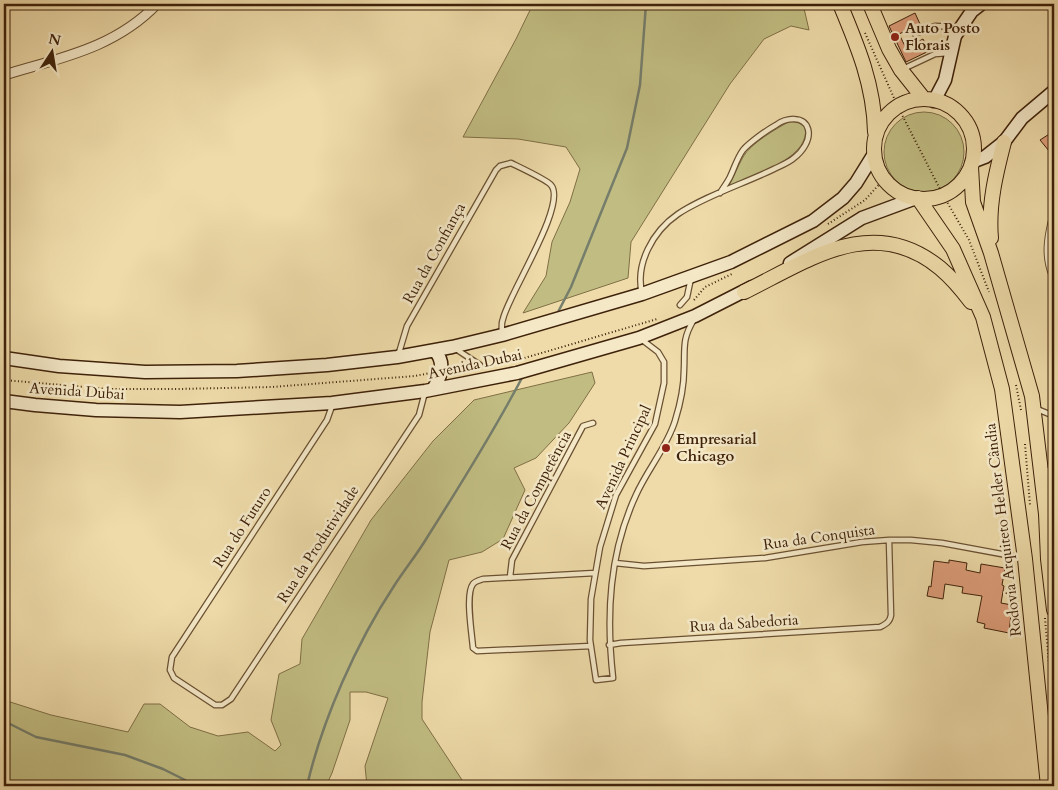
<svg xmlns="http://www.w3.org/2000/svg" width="1058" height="790" viewBox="0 0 1058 790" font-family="Cardo,serif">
	<rect width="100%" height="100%" fill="#eedba9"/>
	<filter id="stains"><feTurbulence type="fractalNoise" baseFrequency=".004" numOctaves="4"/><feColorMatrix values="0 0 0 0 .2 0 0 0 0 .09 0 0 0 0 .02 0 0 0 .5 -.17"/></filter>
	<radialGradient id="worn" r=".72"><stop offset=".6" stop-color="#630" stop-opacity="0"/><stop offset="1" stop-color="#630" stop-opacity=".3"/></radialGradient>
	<path fill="#c1bd82" stroke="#806f46" d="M533 4H803L809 30 791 26 764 39 730 84 631 242 628 278 523 313 546 276 552 242 570 202 580 169 566 147 518 139 463 137 516 39Z
		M884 152a40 40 0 1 1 80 0a40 40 0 1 1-80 0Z
		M790 121 799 123 805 127C812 157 752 177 729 186 734 176 738 166 743 157 751 143 776 129 790 121Z
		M592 372 595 383 569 423 536 458 514 468 525 490 503 539 482 552 449 560 430 632 422 702V719L466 786H367L365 766 388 698 366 692H350V720L332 773 326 786H4V700L51 715 128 732 144 704H160L190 727 218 736 248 732 275 751 281 745 271 720 279 674 300 664 302 639 371 520 433 441 474 400Z"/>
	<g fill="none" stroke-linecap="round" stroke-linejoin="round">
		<path stroke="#757d6b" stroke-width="2.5" d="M557 314 571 287 627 148 640 85 646 4
			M4 721 36 737 125 755 163 769 193 784 213 786
			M307 786C322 720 357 642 394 586 405 569 418 553 428 536 461 484 494 431 523 376"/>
	</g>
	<path fill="#de9e7a" stroke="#3e210a" d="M915 13 920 24 899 34 906 48 923 39 929 51 906 62 889 26Z
		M1054 131V157L1040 140Z
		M949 560 967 563 966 570 980 573 981 564 1005 568 1002 585 1004 586 1001 603 1012 605 1009 633 984 628 985 624 977 622 982 596 962 593 963 587 945 584 943 599 927 596 929 586 931 587 934 561 949 563Z"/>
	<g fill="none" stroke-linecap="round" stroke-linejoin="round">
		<g stroke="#6a5032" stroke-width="7">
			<path id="lane" d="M915 34 935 26 960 27
				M903 69 935 54 949 53
				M642 293C635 264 653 231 678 214 705 196 743 184 774 169 780 166 788 163 794 158 802 152 811 140 808 129 804 115 786 118 776 125 767 130 750 142 743 150 737 158 734 169 730 177 727 183 723 188 720 193
				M680 305 687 297 691 278
				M641 339 658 352 664 362V383L655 424 616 495 600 547 591 599 590 640 596 680 613 678C606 615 609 553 636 495 647 470 667 447 675 421 680 405 684 385 684 369 685 348 682 340 693 321
				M456 349 480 365
				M398 356 407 326 496 170 500 166 511 163C519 167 547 180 551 185 568 204 508 295 503 319 501 323 502 329 502 334
				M332 406 327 420 172 657 170 670 174 678 215 705H222L231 699 419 415 425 392
				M1037 409 1054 416
				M1044 474 1054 466
				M615 563 644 566 765 558 862 542 889 540H911L942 543 1023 558
				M510 577 512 560 583 426 593 423
				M609 645 621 643 880 627C886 624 890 622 891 615L889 540
				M591 646 477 651 473 648C472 634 465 594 473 584 475 581 480 580 483 579L595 573"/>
		</g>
		<g stroke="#6a5032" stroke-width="11">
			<path id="street" d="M4 75C60 58 115 48 157 4
				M1054 218C1049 238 1046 256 1054 275"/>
		</g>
		<g stroke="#3e210a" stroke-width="15">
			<path id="secondary" d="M934 101 945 80 955 36 972 11 981 4
				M972 162 985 157 1004 142 1022 118 1054 91
				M790 263 862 218 916 198
				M4 358 59 366 145 372 237 371 327 365 397 357 452 347 502 335 642 294 731 262 813 221 843 198 856 183 874 154
				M433 389C441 377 446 363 435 351
				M4 401 35 405 96 410 180 412 332 403 425 391 517 373 639 338 695 316 752 287"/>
		</g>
		<g stroke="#3e210a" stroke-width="16">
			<path id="primary" d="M840 4C858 47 874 85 875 132
				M870 4 889 49 901 70 924 99
				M874 149a50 50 0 1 1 100 0a50 50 0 1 1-100 0Z
				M971 167 973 202 991 253 1032 396 1046 514 1048 559 1054 610
				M918 198 953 249 983 317 1002 389 1025 559 1048 786
				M991 238C988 205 996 173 1004 142
				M744 292C809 260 873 213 940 268 952 278 962 290 971 302"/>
		</g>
		<path stroke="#3e210a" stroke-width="2" stroke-dasharray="1 2.5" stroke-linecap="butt" d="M865 33 898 107 943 195 969 240 989 292
			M828 224 865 200 884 179
			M694 300 705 287 732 274
			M511 362 657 319
			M452 369H464L475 370
			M4 380 108 389H178L272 387 415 376 430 373
			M1016 385 1021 410
			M1025 444 1030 505
			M1045 618 1054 723"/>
		<use href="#lane" stroke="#f4e8c7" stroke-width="4.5"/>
		<use href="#street" stroke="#f4e8c7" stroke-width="9"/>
		<use href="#secondary" stroke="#f4e8c7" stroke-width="12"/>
		<use href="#primary" stroke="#eedba9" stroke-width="14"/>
	</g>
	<g fill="#8f2418" stroke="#f4e8c7" stroke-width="2">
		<circle cx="895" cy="37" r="5"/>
		<circle cx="666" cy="448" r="5"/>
	</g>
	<g text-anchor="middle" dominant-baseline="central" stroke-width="5" stroke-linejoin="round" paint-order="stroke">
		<g font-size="15" font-weight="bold" fill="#3e210a" stroke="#f4e8c7" text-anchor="start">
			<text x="905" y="28">Auto Posto<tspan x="905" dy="17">Florais</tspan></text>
			<text x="676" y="439">Empresarial<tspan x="676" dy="17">Chicago</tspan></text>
		</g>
		<g font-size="15" fill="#3e210a" stroke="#f4e8c7">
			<text transform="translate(434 253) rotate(-61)">Rua da Confiança</text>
			<text transform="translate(475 364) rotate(-12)">Avenida Dubai</text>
			<text transform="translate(77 391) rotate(4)">Avenida Dubai</text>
			<text transform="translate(623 457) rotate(-65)">Avenida Principal</text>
			<text transform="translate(536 490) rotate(-62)">Rua da Competência</text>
			<text transform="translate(242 527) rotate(-57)">Rua do Futuro</text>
			<text transform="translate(1003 530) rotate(-97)">Rodovia Arquiteto Helder Cândia</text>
			<text transform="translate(819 537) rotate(-8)">Rua da Conquista</text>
			<text transform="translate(318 544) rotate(-57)">Rua da Produtividade</text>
			<text transform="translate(744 623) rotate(-4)">Rua da Sabedoria</text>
		</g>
	</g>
	<rect width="1058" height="790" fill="none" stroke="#eedba9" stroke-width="20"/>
	<rect x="5" y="5" width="1048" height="780" fill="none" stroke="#3e210a" stroke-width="2.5"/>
	<rect x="10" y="10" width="1038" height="770" fill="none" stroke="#3e210a"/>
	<g transform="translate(52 52) rotate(12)" stroke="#f4e8c7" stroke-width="4" paint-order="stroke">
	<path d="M0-4L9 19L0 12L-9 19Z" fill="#3e210a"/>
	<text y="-8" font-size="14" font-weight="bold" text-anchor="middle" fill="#3e210a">N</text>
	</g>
	<rect width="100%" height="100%" filter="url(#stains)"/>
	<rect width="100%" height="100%" fill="url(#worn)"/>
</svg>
